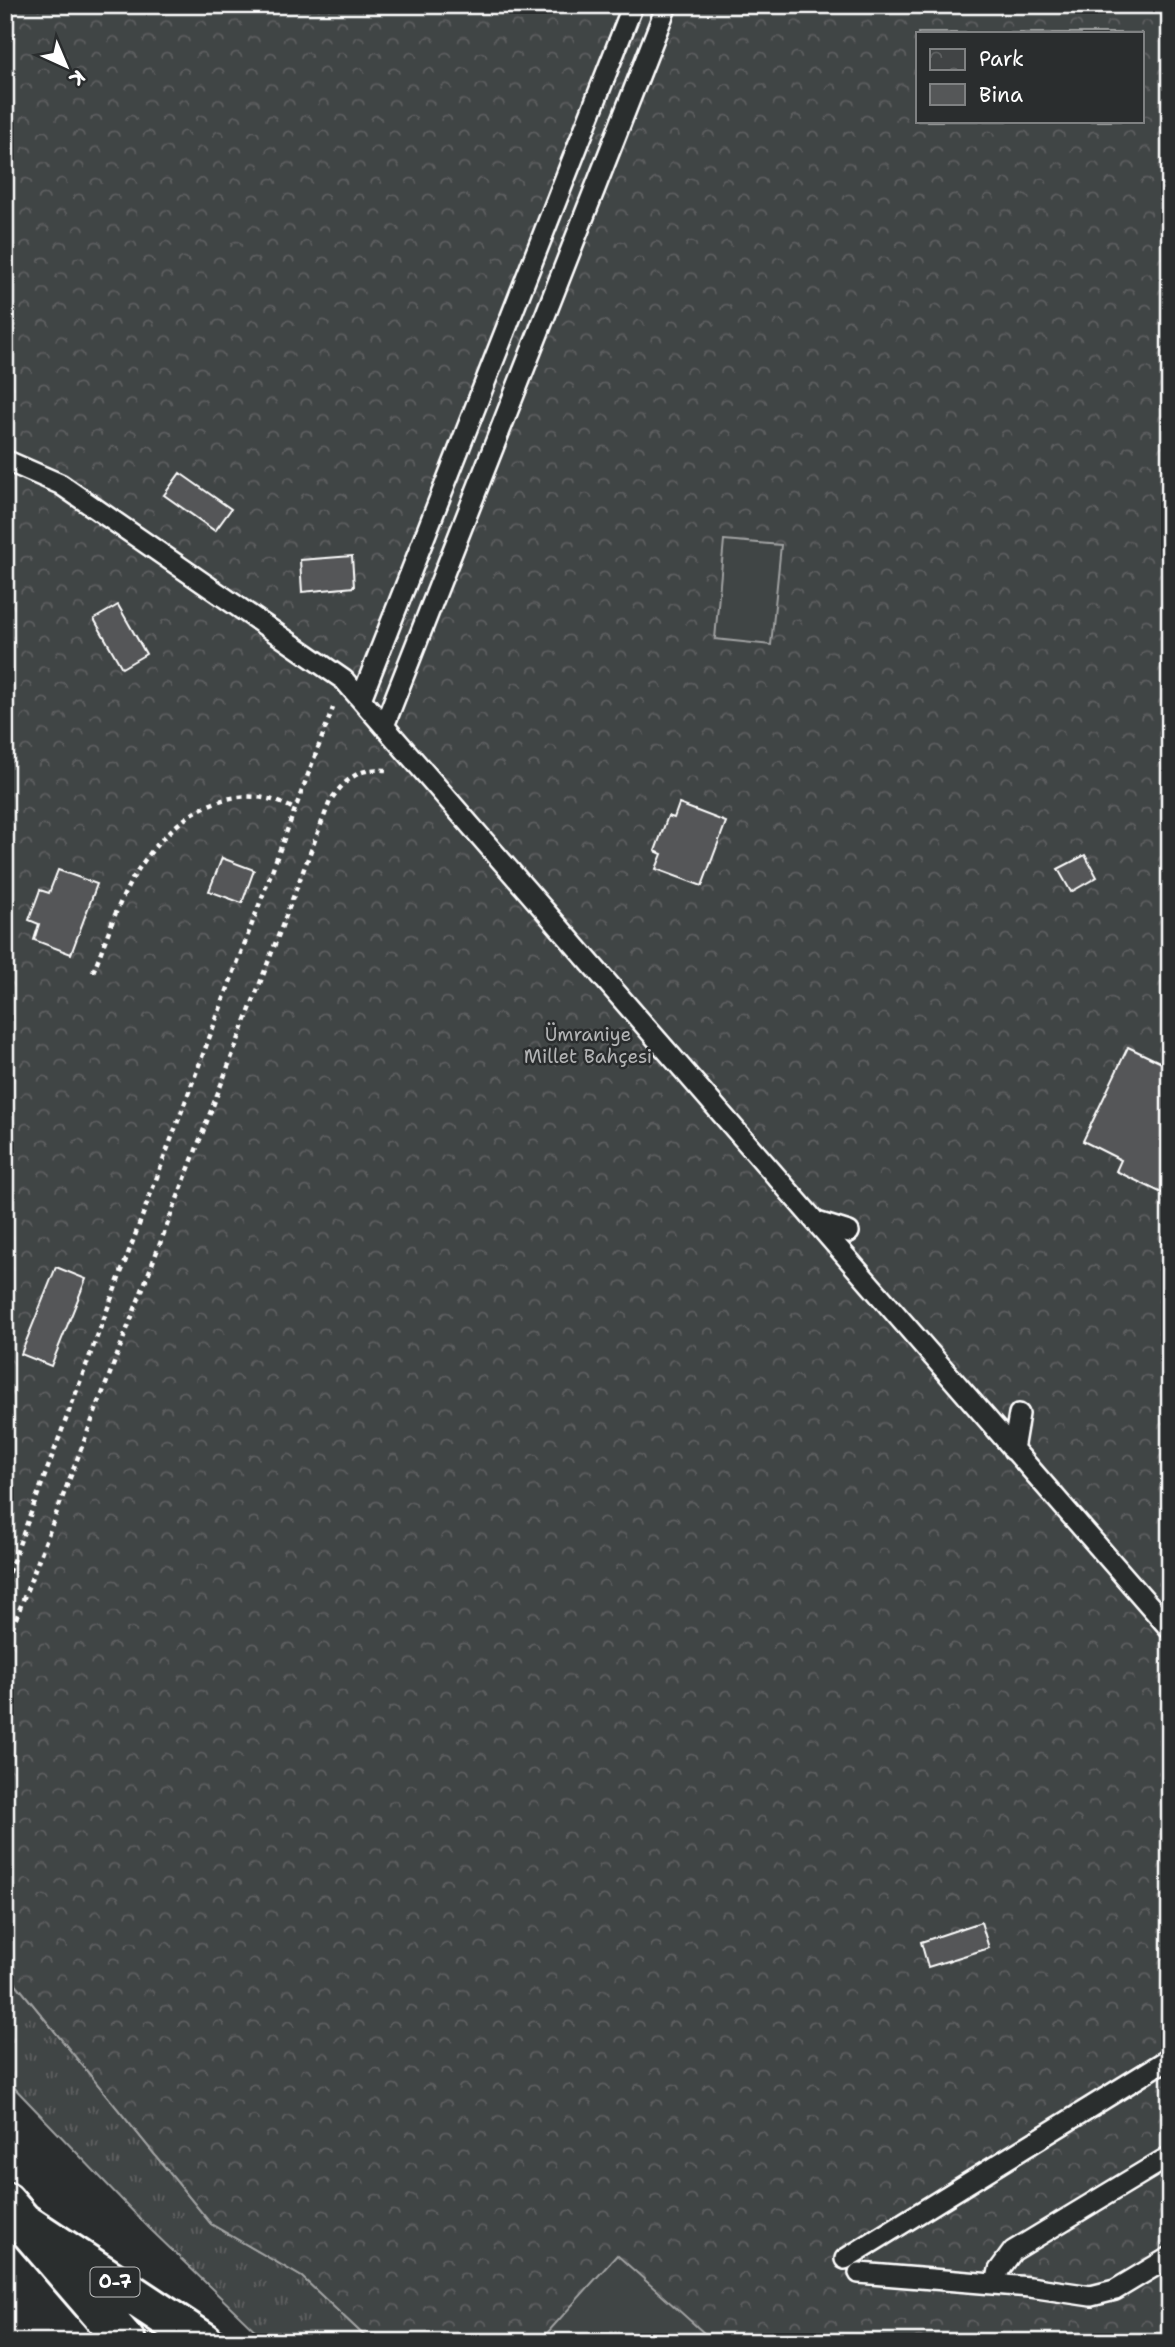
<svg xmlns="http://www.w3.org/2000/svg" width="1175" height="2347" viewBox="0 0 1175 2347" font-family="'Shantell Sans',sans-serif">
	<defs>
		<pattern id="grass-tufts" width="24" height="20" patternUnits="userSpaceOnUse" patternTransform="scale(1.75)"><rect width="24" height="20" fill="#414445"/><path d="M3 7l-1-3M5 7V3M7 7l1-3M15 17l-1-3M17 17v-4M19 17l1-3" fill="none" stroke="#5e6061"/></pattern>
		<pattern id="park-crowns" width="20" height="18" patternUnits="userSpaceOnUse" patternTransform="scale(1.75)"><rect width="20" height="18" fill="#414445"/><path d="M2 6a3 3 0 1 1 6 0M12 15a3 3 0 1 1 6 0" fill="none" stroke="#5e6061"/></pattern>
	</defs>
	<rect width="100%" height="100%" fill="#2a2d2e"/>
	<filter id="ink" filterUnits="userSpaceOnUse"><feTurbulence type="fractalNoise" baseFrequency=".0143" numOctaves="2"/><feDisplacementMap in="SourceGraphic" scale="14" xChannelSelector="R" yChannelSelector="G"/><feConvolveMatrix kernelMatrix="1 2 1 2 8 2 1 2 1" color-interpolation-filters="sRGB"/></filter>
	<g filter="url(#ink)">
		<path fill="url(#grass-tufts)" stroke="#a0a2a2" stroke-width="2" d="M5 1970 211 2224 302 2277 371 2342H267L149 2228 5 2078Z"/>
		<path fill="url(#park-crowns)" stroke="#a0a2a2" stroke-width="2" fill-rule="evenodd" d="M5 5H1170V2342H371L302 2277 211 2224 5 1970ZM918 33H1142V121H918Z"/>
		<path fill="#414445" stroke="#a0a2a2" stroke-width="2" d="M724 540 781 545 771 645 715 639Z
			M617 2255 714 2342H539Z"/>
		<path fill="#555758" stroke="#fff" stroke-width="2" d="M180 473 231 509 215 531 164 495Z
			M352 556 354 587 302 592 300 560Z
			M118 605 146 654 122 668 94 619Z
			M679 804 726 822 702 886 656 869 662 854 655 851 668 816 674 818Z
			M1085 855 1097 877 1071 892 1058 869Z
			M222 858 254 870 242 903 209 891Z
			M58 870 97 884 71 954 34 940 39 924 29 920 40 890 49 893Z
			M1128 1047 1170 1067V1197L1116 1171 1121 1160 1083 1141Z
			M56 1267 86 1279 51 1366 21 1354Z
			M981 1922 989 1948 928 1967 921 1942Z"/>
		<g fill="none" stroke-linecap="round" stroke-linejoin="round">
			<g stroke="#fff" stroke-width="24">
				<path id="service" d="M5 460 60 484 344 680 1170 1629
					M361 699 633 5
					M384 726 667 5
					M817 1222 849 1232
					M1013 1450 1019 1414
					M845 2259 1170 2058
					M859 2273 1030 2287 1091 2296 1115 2290 1170 2257
					M996 2284 999 2270 1013 2251 1170 2156"/>
			</g>
			<g stroke="#fff" stroke-width="44">
				<path id="motorway" d="M5 2202 126 2342
					M24 2223 204 2342"/>
			</g>
			<path stroke="#fff" stroke-width="4.5" stroke-dasharray="5 5" stroke-linecap="butt" d="M93 972C105 943 115 910 130 883 164 823 227 771 296 810
				M5 1582 333 708
				M5 1647 330 801C345 780 358 767 386 770"/>
			<use href="#service" stroke="#2a2d2e" stroke-width="19"/>
			<use href="#motorway" stroke="#2a2d2e" stroke-width="38"/>
		</g>
	</g>
	<g text-anchor="middle" dominant-baseline="central" stroke-width="5" stroke-linejoin="round" paint-order="stroke">
		<rect fill="#2a2d2e" stroke="#bfc0c0" stroke-width="2" x="90.5" y="2267.5" width="49" height="29" rx="5"/>
		<g font-size="18" font-weight="bold" fill="#fff">
			<text x="115" y="2282">O-7</text>
		</g>
		<g font-size="19" fill="#b3b4b5" stroke="#2a2d2e">
			<text x="588" y="1034">Ümraniye<tspan x="588" dy="22">Millet Bahçesi</tspan></text>
		</g>
	</g>
	<rect width="1175" height="2347" fill="none" stroke="#2a2d2e" stroke-width="28"/>
	<rect x="14" y="14" width="1147" height="2319" fill="none" stroke="#fff" stroke-width="2.5" filter="url(#ink)"/>
	<rect x="916" y="32" width="228" height="91" fill="#2a2d2e" stroke="#7f8182" stroke-width="2"/>
	<rect x="930" y="49" width="35" height="21" fill="url(#park-crowns)" stroke="#7f8182" stroke-width="2"/>
	<text x="979" y="66" font-size="21" fill="#ffffff">Park</text>
	<rect x="930" y="84" width="35" height="21" fill="#555758" stroke="#7f8182" stroke-width="2"/>
	<text x="979" y="102" font-size="21" fill="#ffffff">Bina</text>
	<g transform="translate(66 66) rotate(136)" stroke="#2a2d2e" stroke-width="5" paint-order="stroke">
	<path d="M0-5L12 26L0 18L-12 26Z" fill="#ffffff"/>
	<text y="-10" font-size="19" font-weight="bold" text-anchor="middle" fill="#ffffff">K</text>
	</g>
</svg>
